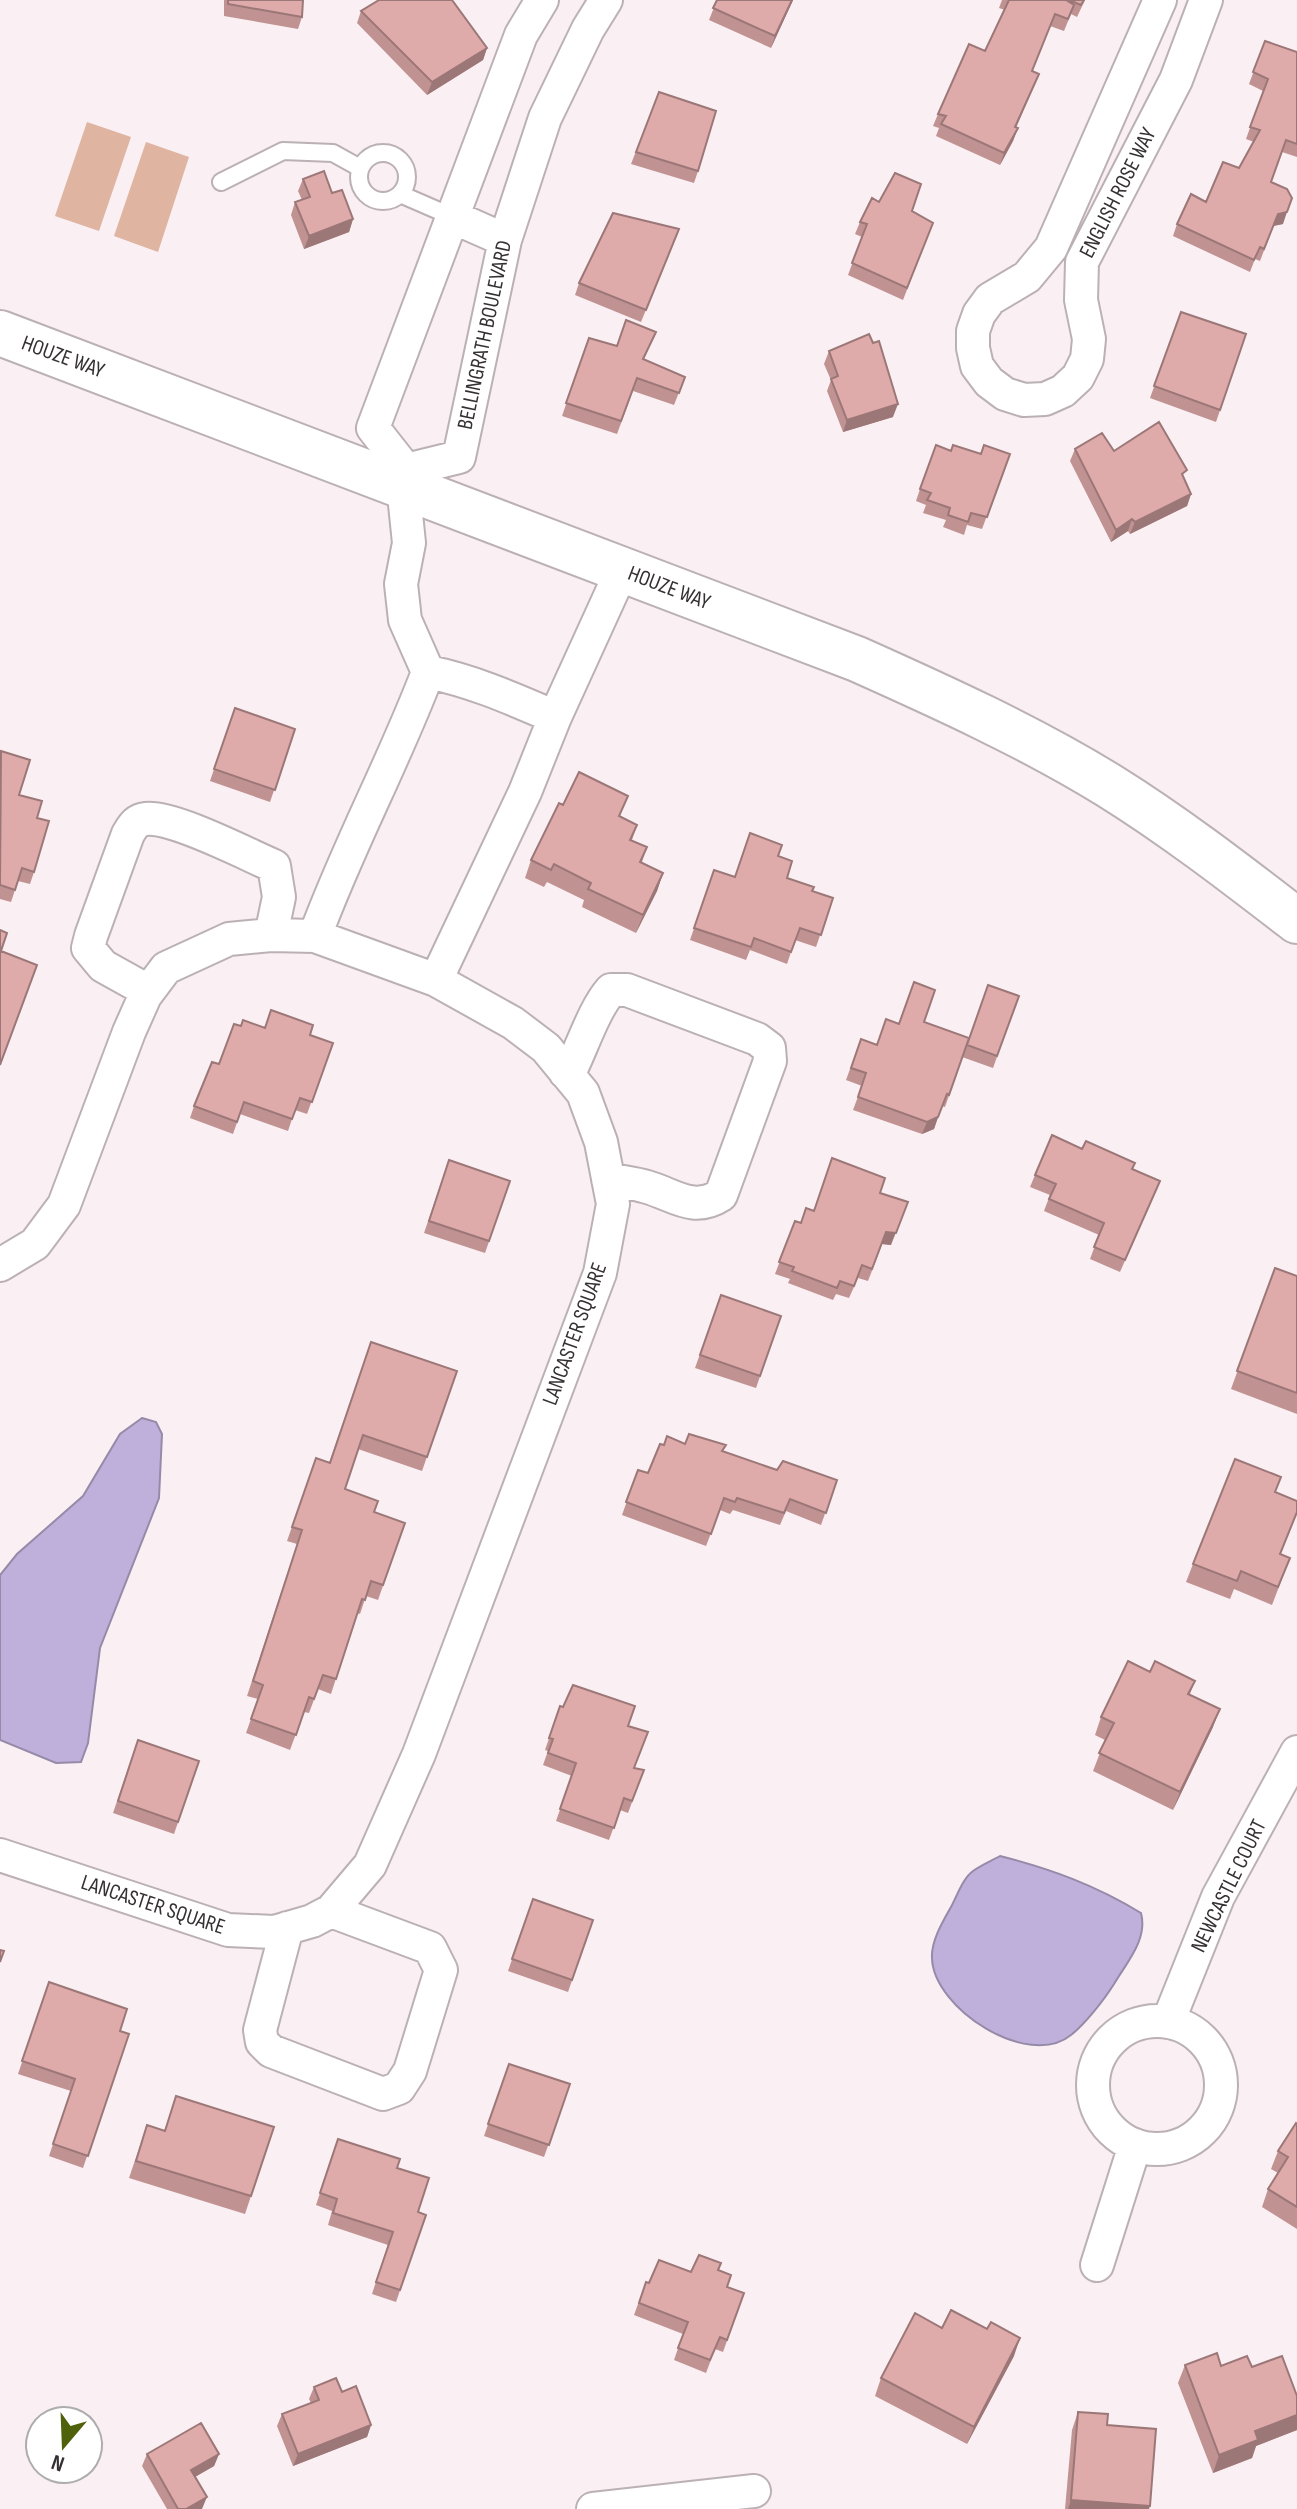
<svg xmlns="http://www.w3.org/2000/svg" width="1297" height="2509" viewBox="0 0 1297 2509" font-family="'Sofia Sans Condensed',sans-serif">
	<rect width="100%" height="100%" fill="#faeff3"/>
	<path fill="#dfb4a1" d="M87 122 131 137 99 231 55 216Z
		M146 142 189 157 158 252 114 236Z"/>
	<path fill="#beb0db" stroke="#958aa8" stroke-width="2" d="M142 1418 156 1422 162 1434 159 1498 100 1648 88 1743 81 1762 56 1763 0 1740V1575L17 1554 83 1496 120 1434Z
		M1000 1856C1051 1869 1095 1885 1141 1913 1148 1939 1127 1962 1114 1984 1104 2000 1085 2024 1071 2035 1028 2070 933 2008 932 1958 931 1941 943 1921 951 1907 957 1896 963 1878 973 1871 981 1865 991 1861 1000 1856Z"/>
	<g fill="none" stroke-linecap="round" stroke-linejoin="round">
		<g stroke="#bbb1b4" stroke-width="20">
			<path id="lane" d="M359 177a24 24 0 1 1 48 0a24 24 0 1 1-48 0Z
				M221 182 283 151 333 153 360 168
				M400 194 453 217"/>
		</g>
		<g stroke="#bbb1b4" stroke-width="36">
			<path id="street" d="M1160 0 1051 248 1027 277 990 299 979 314 973 331V348L977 366 989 382 1005 394 1024 400 1045 399 1063 391 1078 377 1087 359 1089 339 1081 300 1082 262 1176 80 1206 0
				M453 217 505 240
				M406 470 459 457 505 240 545 118 588 29 606 0
				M406 470 373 428 521 35 542 0
				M428 672C473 681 513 699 555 717
				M315 936C348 846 394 762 428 672L405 620 401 584 409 543 403 485 406 470
				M436 980 525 792 555 717 622 570
				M148 991 103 966 88 948 91 936 128 834C133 826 136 820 146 819 173 816 246 854 274 866L279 897 271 935
				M565 1072 572 1067C583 1044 595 1008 611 990H627L757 1039 769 1048 770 1061 721 1195C693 1213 675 1195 647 1187 635 1183 621 1182 608 1179
				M0 1265 35 1244 64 1205 129 1032 145 996 166 968 229 939 271 935 315 936 436 980 513 1023 546 1048 583 1093 601 1142 613 1204 600 1273 419 1754 370 1865 331 1911 312 1921 274 1932 228 1930 0 1855
				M287 1928 260 2030 262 2042 271 2051 383 2094 399 2088 410 2071 441 1970 430 1948 331 1911
				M1093 2085a64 64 0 1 1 128 0a64 64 0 1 1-128 0Z
				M1168 2022 1218 1897 1297 1752
				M1097 2265 1135 2145
				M593 2509 754 2491"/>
		</g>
		<g stroke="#bbb1b4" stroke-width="48">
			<path id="secondary" d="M0 333 857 659C942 697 1028 736 1108 785 1174 826 1236 874 1297 921"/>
		</g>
		<use href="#lane" stroke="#fff" stroke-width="16"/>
		<use href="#street" stroke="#fff" stroke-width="32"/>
		<use href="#secondary" stroke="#fff" stroke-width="44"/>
	</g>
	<path fill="#c09292" d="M224 0H303L302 17 298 29 224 16Z
		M717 0H793L771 48 709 20Z
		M1002 0H1085L1077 17 1071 14 1064 31 1050 26 1032 72 1039 74 1016 128H1018L1013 141 1000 165 936 136 939 128 933 126 938 114 985 51 1005 10 999 8Z
		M361 11 487 48 483 60 427 95 357 23Z
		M1265 41 1297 52V157L1282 152 1271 182 1283 224 1273 226 1260 261 1255 259 1250 272 1173 236 1177 224 1206 202 1239 168 1254 142 1246 139 1263 91 1249 84Z
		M659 92 698 171 694 183 631 164Z
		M303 179 353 219 349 232 304 249 291 215 295 202 302 200 298 191Z
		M879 202 912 211 933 223 903 300 848 275 862 237 855 234 860 222Z
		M679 229 641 322 575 295 579 283Z
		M1181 312 1246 334 1216 422 1150 398Z
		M656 332 644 359 685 377 674 405 633 391 617 434 562 416 589 338 616 346Z
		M829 351 893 417 843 432 827 391 831 380 824 364Z
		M1075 449 1114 451 1184 479 1191 494 1187 506 1130 534 1128 531 1111 542 1070 461Z
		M951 451 981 454H1010L982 529 967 525 964 535 943 527 946 520 923 513 926 505 916 501 920 489Z
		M235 708 295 729 270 802 210 781Z
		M0 753 19 795 37 818 34 872 30 884 18 881 11 902 0 899Z
		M563 805 620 817 637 825 632 840 647 847 642 862 663 873 657 891 636 933 582 907 584 900 547 882 544 887 525 878 531 860Z
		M778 856 787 878 812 891 833 898 816 947 795 940 787 964 750 950 746 960 690 940 714 870 734 877Z
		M988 985 1019 996 993 1068 962 1057Z
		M924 1022 969 1038 945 1107 942 1106 934 1129 922 1134 853 1110 862 1086 846 1080 861 1039 877 1045 899 1024Z
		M241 1026 310 1035 333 1043 307 1114 295 1110 288 1131 240 1114 233 1134 190 1118 194 1106Z
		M1082 1149 1160 1181 1120 1272 1090 1259 1099 1235 1044 1211 1050 1195 1030 1187 1035 1175Z
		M449 1160 510 1181 485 1253 424 1233Z
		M880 1193 891 1245 882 1244 868 1281 858 1278 849 1298 836 1294 833 1300 788 1283 790 1279 775 1274 795 1221 800 1223 814 1211Z
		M1275 1268 1297 1276V1414L1231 1389Z
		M721 1295 781 1316 756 1388 695 1368Z
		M371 1342 457 1371 422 1471 358 1449 345 1489 374 1512 405 1523 378 1600 366 1596 360 1614 357 1613 331 1694 318 1689 309 1713 304 1712 290 1750 246 1733 258 1699 247 1696 297 1544 287 1541 316 1458 329 1463Z
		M685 1444 723 1452 777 1470 837 1480 821 1525 786 1511 780 1525 733 1510 730 1514 720 1510 706 1546 622 1515 638 1470 648 1473 664 1445Z
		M1275 1492 1281 1554 1290 1558 1272 1605 1234 1589 1230 1599 1186 1582 1193 1564Z
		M1150 1672 1195 1681 1190 1694 1213 1727 1173 1810 1093 1771 1105 1740 1095 1735 1101 1717Z
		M560 1706 628 1726 634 1768 644 1770 628 1813 620 1810 609 1840 556 1821 572 1776 543 1765 548 1751 545 1750Z
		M138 1740 199 1761 174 1834 113 1813Z
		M533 1899 593 1920 568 1992 508 1971Z
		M49 1982 120 2031 129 2034 83 2168 49 2156 71 2091 18 2074Z
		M509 2064 570 2084 544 2157 484 2136Z
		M1297 2124V2229L1262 2207 1268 2189 1278 2173 1271 2169 1278 2151Z
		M147 2125 251 2196 245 2214 129 2178Z
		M338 2139 397 2168 418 2212 426 2215 396 2302 372 2294 388 2245 328 2225 332 2211 316 2205Z
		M718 2270 727 2287 744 2293 723 2352 715 2349 706 2373 674 2360 683 2334 634 2315 646 2282 649 2283 691 2272Z
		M942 2328 1014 2356 967 2444 875 2396 881 2378Z
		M1185 2365 1252 2367 1297 2430 1256 2446 1252 2458 1213 2473 1178 2383Z
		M314 2387 342 2392 371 2425 367 2437 293 2466 277 2426 282 2414 311 2403 309 2399Z
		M1078 2412 1107 2425 1149 2509H1065L1072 2430Z
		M147 2454H219L214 2466 195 2477 202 2509H167L142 2466Z"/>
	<path fill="#9c7777" d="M792 0H793L771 48 775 36Z
		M487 48 483 60 427 95 432 82Z
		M1018 128 1013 141 1000 165 1004 153Z
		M1287 212 1283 224 1273 226 1260 261 1278 214Z
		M353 219 349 232 304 249 309 236Z
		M898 404 893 417 843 432 847 420Z
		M1191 494 1187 506 1130 534 1135 522Z
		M1132 519 1128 531 1111 542 1116 530Z
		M663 873 657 891 636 933 643 915Z
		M938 1117 934 1129 922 1134 927 1122Z
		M908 1202 891 1245 882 1244 868 1281 886 1232Z
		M1220 1709 1213 1727 1173 1810 1180 1792Z
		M1020 2338 1014 2356 967 2444 974 2427Z
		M1297 2415V2430L1256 2446 1252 2458 1213 2473 1219 2455 1255 2431Z
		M371 2425 367 2437 293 2466 298 2454Z
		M219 2454 214 2466 186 2482 191 2470Z
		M207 2497 202 2509H186Z
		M1071 2500 1150 2506 1149 2509H1068Z"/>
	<path fill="#dfaaaa" stroke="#9c7777" stroke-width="2" d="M228 0H303L302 17 228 4Z
		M379 0H452L487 48 432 82 361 11Z
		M717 0H792L775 36 713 8Z
		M1009 0H1066L1074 5 1068 19 1055 14 1032 71 1039 74 1015 127 1018 128 1004 153 941 124 946 116 938 114 969 44 985 51Z
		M1069 0H1084L1081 5Z
		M1265 41 1297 52V144L1286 140 1271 182 1287 189 1292 198 1287 212 1278 214 1264 249 1260 247 1254 260 1177 224 1191 194 1206 202 1223 162 1239 168 1260 130 1250 127 1268 79 1253 72Z
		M659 92 716 111 698 171 636 152Z
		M324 171 332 193 342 190 353 219 309 236 295 202 310 197 303 179Z
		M895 173 921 184 912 211 933 223 907 288 852 263 867 224 860 222 872 198 879 202Z
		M613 213 679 229 646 310 579 283Z
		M1181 312 1246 334 1220 410 1154 386Z
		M626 320 656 332 643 359 685 377 679 393 637 378 621 421 566 403 589 338 617 346Z
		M869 334 873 343 879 341 898 404 847 420 831 379 838 376 829 351Z
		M1159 422 1187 470 1182 474 1191 494 1135 522 1132 519 1116 530 1075 449 1102 433 1114 451Z
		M936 445 951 451 953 445 981 454 984 445 1010 454 987 517 971 513 968 522 948 515 950 508 927 500 931 493 920 489Z
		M235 708 295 729 275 790 214 769Z
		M1 751 30 760 19 795 42 801 37 818 49 821 34 872 22 868 15 890 0 885Z
		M579 772 628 796 619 816 637 825 630 840 647 847 640 862 663 873 643 915 588 889 591 883 554 864 551 870 531 860 559 803 563 805Z
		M750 833 782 845 778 856 792 861 787 878 814 887 812 891 833 898 821 935 800 928 791 952 754 938 751 947 694 928 714 870 735 877Z
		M0 930 7 933 1 951 37 965 0 1065Z
		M914 982 935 990 924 1022 969 1038 949 1095 947 1094 938 1117 927 1122 858 1097 866 1073 851 1068 861 1039 877 1045 886 1019 899 1024Z
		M988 985 1019 996 997 1056 967 1045Z
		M271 1010 313 1025 310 1035 333 1043 312 1102 300 1098 292 1119 244 1102 237 1122 194 1106 212 1062 219 1064 234 1024 241 1026 243 1020 265 1028Z
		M1052 1135 1082 1149 1086 1141 1135 1163 1132 1169 1160 1181 1125 1260 1094 1247 1104 1223 1049 1199 1056 1184 1035 1175Z
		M832 1158 885 1178 880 1193 908 1202 896 1233 886 1232 872 1269 862 1265 854 1286 840 1281 837 1288 792 1271 794 1267 779 1262 795 1221 801 1223 806 1208 814 1211Z
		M449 1160 510 1181 489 1241 429 1221Z
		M1275 1268 1297 1276V1393L1237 1371Z
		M721 1295 781 1316 760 1376 700 1355Z
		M371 1342 457 1371 427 1457 363 1435 345 1489 378 1501 374 1512 405 1523 383 1585 371 1581 365 1600 362 1599 336 1679 323 1675 314 1699 309 1697 296 1735 251 1719 263 1685 253 1681 302 1530 292 1527 316 1458 330 1463Z
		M689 1434 726 1445 722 1451 777 1470 783 1461 837 1480 826 1513 790 1499 784 1513 737 1498 735 1502 724 1498 711 1534 626 1502 638 1470 648 1473 660 1444 664 1445 667 1436 685 1444Z
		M1235 1459 1281 1477 1275 1492 1297 1501V1512L1280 1554 1290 1558 1278 1587 1241 1571 1237 1581 1193 1564Z
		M1128 1661 1150 1672 1155 1661 1195 1681 1188 1694 1220 1709 1180 1792 1099 1753 1114 1723 1101 1717Z
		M573 1685 635 1706 628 1726 648 1732 634 1768 644 1770 632 1801 624 1798 614 1828 560 1809 576 1763 548 1753 553 1739 549 1738 560 1706 563 1707Z
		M138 1740 199 1761 178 1822 118 1801Z
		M533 1899 593 1920 572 1980 512 1959Z
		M0 1950 4 1951 0 1962Z
		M49 1982 127 2009 120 2031 129 2034 88 2156 53 2144 75 2079 22 2061Z
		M509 2064 570 2084 549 2145 488 2124Z
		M176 2096 274 2127 251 2196 136 2161 147 2125 165 2131Z
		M1296 2123 1297 2124V2207L1268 2189 1288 2157 1278 2151Z
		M338 2139 400 2159 397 2168 429 2178 418 2212 426 2215 400 2290 376 2282 393 2232 333 2213 337 2199 320 2193Z
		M699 2255 721 2263 718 2270 731 2275 727 2287 744 2293 727 2340 720 2337 710 2360 678 2348 688 2322 639 2303 646 2282 649 2283 659 2260 691 2272Z
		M951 2310 987 2329 991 2322 1020 2338 974 2427 881 2378 915 2313 942 2328Z
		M1217 2353 1221 2366 1247 2356 1252 2367 1282 2356 1297 2396V2415L1255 2431 1258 2440 1219 2455 1185 2365Z
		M336 2378 342 2392 356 2386 371 2425 298 2454 282 2414 319 2400 314 2387Z
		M1078 2412 1108 2414 1107 2425 1156 2429 1150 2506 1071 2500Z
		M201 2423 219 2454 191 2470 207 2497 186 2509H178L147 2454Z"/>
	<g text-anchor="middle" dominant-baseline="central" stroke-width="6" stroke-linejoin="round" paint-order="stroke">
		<g font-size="22" fill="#353132" stroke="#fff">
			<text transform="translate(1118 193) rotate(-63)">ENGLISH ROSE WAY</text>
			<text transform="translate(485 335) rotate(-78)">BELLINGRATH BOULEVARD</text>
			<text transform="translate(63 357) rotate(20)">HOUZE WAY</text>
			<text transform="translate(669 588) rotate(21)">HOUZE WAY</text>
			<text transform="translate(575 1334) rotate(-70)">LANCASTER SQUARE</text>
			<text transform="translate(1229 1886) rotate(-64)">NEWCASTLE COURT</text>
			<text transform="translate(153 1905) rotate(18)">LANCASTER SQUARE</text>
		</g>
	</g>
	<g transform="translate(64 2445) rotate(199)"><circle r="38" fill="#ffffff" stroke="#aeadad" stroke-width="2"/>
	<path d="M0-6L14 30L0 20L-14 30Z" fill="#4f620b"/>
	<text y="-12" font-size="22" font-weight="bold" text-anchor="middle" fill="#353132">N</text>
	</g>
</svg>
